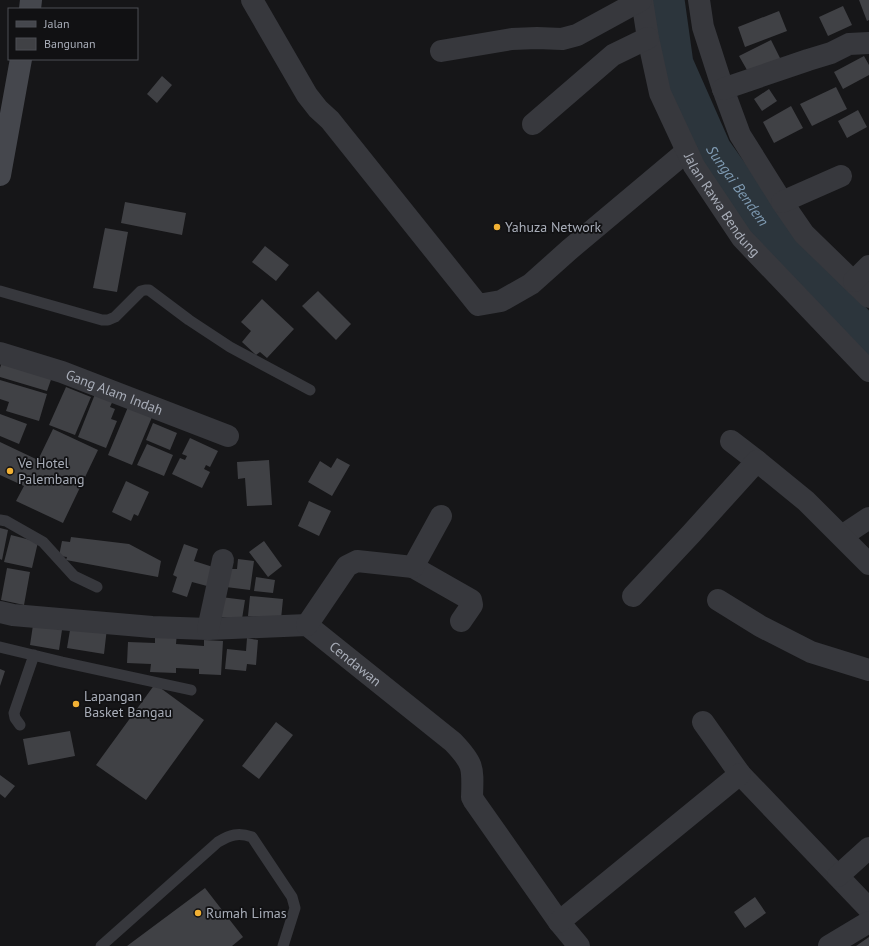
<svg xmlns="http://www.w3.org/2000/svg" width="869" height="946" viewBox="0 0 869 946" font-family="'PT Sans',sans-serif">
	<rect width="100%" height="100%" fill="#161618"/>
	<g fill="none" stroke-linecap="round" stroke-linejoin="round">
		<path stroke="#2c353c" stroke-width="37" id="s1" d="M666 0 675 64 713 150 771 231 869 338"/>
	</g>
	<path fill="#404145" d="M859 0H869V20L867 21Z
		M843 6 852 25 828 36 819 17Z
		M779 11 787 31 745 47 738 27Z
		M771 40 783 64 751 77 739 56Z
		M864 56 869 65V75L843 89 834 72Z
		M162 76 172 85 157 103 147 94Z
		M836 87 847 109 812 126 800 104Z
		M769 89 777 101 762 111 754 99Z
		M791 106 803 128 774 143 763 122Z
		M858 110 867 127 847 138 838 121Z
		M125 202 186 213 182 235 121 223Z
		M105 228 128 232 117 292 93 288Z
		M265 246 289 265 276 281 252 262Z
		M318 291 351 324 336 340 302 306Z
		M262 299 294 329 267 358 260 352 256 355 242 342 251 331 241 322Z
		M3 359 53 374 47 391 0 377V368Z
		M0 380 47 394 39 421 6 411 9 402 0 399Z
		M66 387 91 397 75 435 49 425Z
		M97 389 115 396 110 407 115 409 111 419 117 421 106 448 78 437Z
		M128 407 152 417 132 465 108 455Z
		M0 414 27 424 19 444 0 436Z
		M153 423 177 433 170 450 146 440Z
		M53 429 98 450 63 523 16 501 24 486 0 475V442L38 460Z
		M190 438 218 451 210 467 206 465 204 469 210 472 202 488 172 474 180 458 185 460 187 456 182 454Z
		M147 444 173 455 164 476 137 465Z
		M337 458 350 465 332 496 308 482 320 461 331 468Z
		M269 460 272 505 247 506 245 478 238 479 237 462Z
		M126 481 149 492 138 516 134 514 131 521 112 512Z
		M309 501 331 511 319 536 298 526Z
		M0 528 8 530 2 560 0 559Z
		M11 535 38 542 32 568 4 562Z
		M71 537 129 544 161 561 158 577 66 560 67 557 59 556 62 541 70 542Z
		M264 541 282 566 268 577 249 552Z
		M184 544 198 549 194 561 213 567 207 586 192 582 187 597 172 592 177 577 173 575Z
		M238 559 254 561 250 590 226 587 229 569H237Z
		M7 568 30 572 24 605 1 600Z
		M256 577 275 580 273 593 254 591Z
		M250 596 283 599 281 619 248 616Z
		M221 597 245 600 242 619 219 617Z
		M33 625 62 630 59 650 30 645Z
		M107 628 104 654 67 648 70 630Z
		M155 631 177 632 176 644 204 646V640L223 641 221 675 199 674V669L176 668V673L150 672 151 664 127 663 128 642 155 643Z
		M247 638 258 640 256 665 247 664 246 671 225 669 227 649 246 651Z
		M0 669 5 671 0 686Z
		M155 684 204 720 146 800 96 765Z
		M276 722 293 735 259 779 242 766Z
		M70 731 75 756 28 765 23 739Z
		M0 775 15 786 5 798 0 794Z
		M205 888 243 937 232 946H127Z
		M755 897 766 913 745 928 734 912Z
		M869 937V946H856Z"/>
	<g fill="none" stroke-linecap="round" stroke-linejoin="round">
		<path stroke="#37383d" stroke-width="11" d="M0 291 102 320H108L115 317 141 291 145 290H149L189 320 230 347 310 390
			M0 520 6 521 43 542 74 576 97 587
			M0 647 62 662 191 690
			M20 725 15 718 14 713 34 655
			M101 946 218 842C230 835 238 832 252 837L292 897 295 908 283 946"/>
		<g stroke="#37383d" stroke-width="22">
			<path d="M252 0 307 95 318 109 330 120 478 305 501 301 531 284 569 250 687 151"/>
			<path id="s2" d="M642 0 648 38 660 93 694 166 742 238 869 371"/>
			<path d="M699 0 703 27 723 89 740 135 782 202 804 234 869 297"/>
			<path d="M441 51 512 39 537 38 562 39 577 35 641 0"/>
			<path d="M723 89 808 60 831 53 849 44 869 43"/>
			<path d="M533 124 613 55 648 38"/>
			<path d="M782 202 841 176"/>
			<path d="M854 281 869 266"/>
			<path id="s3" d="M0 353 62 372 228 436"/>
			<path d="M731 441 757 461"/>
			<path d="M842 536 869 518"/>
			<path d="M413 567 471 600 472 605 461 621"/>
			<path d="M633 596 691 534 757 461 806 501 869 564"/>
			<path d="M718 600 760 626 811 652 869 670"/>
			<path id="s4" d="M0 612 13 615 152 627 208 629 307 625 453 742C474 764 473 767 472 797L474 801 559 922 579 946"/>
			<path d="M307 625 347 566 357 561 413 567 441 516"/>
			<path d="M208 629 223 560"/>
			<path d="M703 722 740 774 869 909"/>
			<path d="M838 876 869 848"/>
			<path d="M559 922 740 774"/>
			<path d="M829 946 869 922"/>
		</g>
		<path stroke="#45474d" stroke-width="22" d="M30 9 31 0
			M0 175 21 59"/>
	</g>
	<g fill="#f2b134" stroke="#111113" stroke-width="1.5">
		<circle cx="497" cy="227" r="4"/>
		<circle cx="10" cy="471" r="4"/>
		<circle cx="76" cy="704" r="4"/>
		<circle cx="198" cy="913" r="4"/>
	</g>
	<g text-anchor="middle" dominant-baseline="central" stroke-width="3.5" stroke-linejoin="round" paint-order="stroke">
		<g font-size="14" fill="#a8adb8" stroke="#111113">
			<text stroke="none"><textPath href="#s2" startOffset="223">Jalan Rawa Bendung</textPath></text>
			<text stroke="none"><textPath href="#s3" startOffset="121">Gang Alam Indah</textPath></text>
			<text stroke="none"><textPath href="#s4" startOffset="370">Cendawan</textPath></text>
		</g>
		<g font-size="14" fill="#a8adb8" stroke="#111113" text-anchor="start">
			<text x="505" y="227">Yahuza Network</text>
			<text x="18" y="463">Ve Hotel<tspan x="18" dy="16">Palembang</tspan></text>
			<text x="84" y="696">Lapangan<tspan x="84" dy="16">Basket Bangau</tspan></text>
			<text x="206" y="913">Rumah Limas</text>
		</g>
		<g font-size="15" font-style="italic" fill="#7f9bb3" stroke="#111113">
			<text stroke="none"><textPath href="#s1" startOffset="202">Sungai Bendem</textPath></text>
		</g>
	</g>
	<rect x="8" y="8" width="130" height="52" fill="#111113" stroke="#4d4f55"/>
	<rect x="16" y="21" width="20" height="6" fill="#45474d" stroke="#4d4f55"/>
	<text x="44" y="28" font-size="12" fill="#a8adb8">Jalan</text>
	<rect x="16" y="38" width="20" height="12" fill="#404145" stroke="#4d4f55"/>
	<text x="44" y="48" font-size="12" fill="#a8adb8">Bangunan</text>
</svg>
